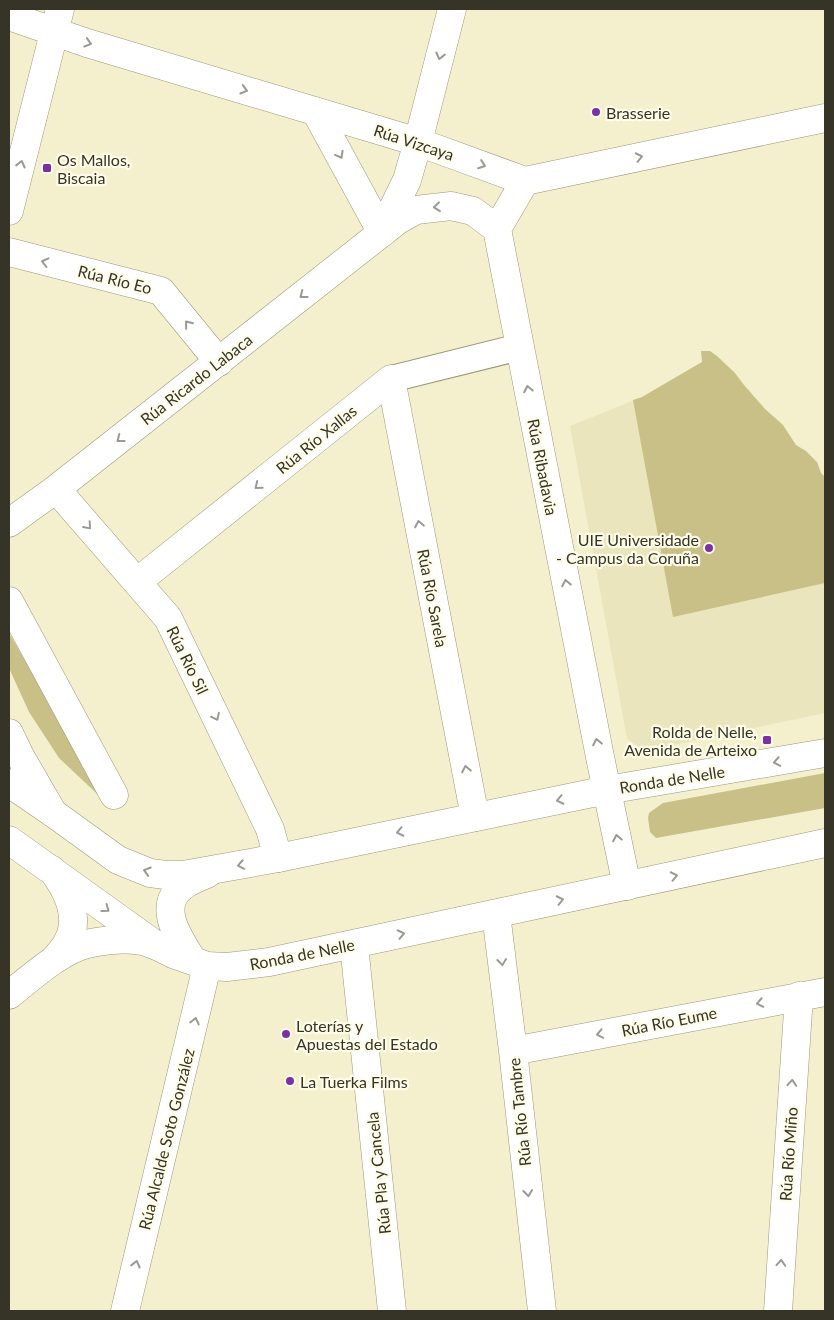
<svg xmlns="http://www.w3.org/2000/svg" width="834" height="1320" viewBox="0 0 834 1320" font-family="Lato,sans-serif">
	<rect width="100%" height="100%" fill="#f4f0ce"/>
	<path fill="#ebe5bd" d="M702 362 825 509V713L645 751 627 739 570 426 642 397Z"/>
	<path fill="#c8c087" d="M701 351H710L717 356 735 373 744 385 765 409 783 425 796 445 806 451 817 462 821 473 825 477V583L673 617 633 400 642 397 702 362Z
		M9 633 110 806 59 758 29 712 9 668Z
		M825 773V808L656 838 650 832 648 818 649 813 663 803Z"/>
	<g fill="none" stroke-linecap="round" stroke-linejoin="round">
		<g stroke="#9c9779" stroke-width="28">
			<path id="pedestrian" d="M391 379 520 347"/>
		</g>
		<g stroke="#9c9779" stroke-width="29">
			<path id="minor" d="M9 16 87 43 418 142 525 181 825 118
				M316 112 382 233
				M525 181 497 229 600 757 627 886
				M9 211 60 9
				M382 231 407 180 418 142 452 9
				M9 252 161 291 219 362
				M56 489 168 618 270 829 278 858
				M9 523 56 489 398 220 416 210 451 206 473 211 497 229
				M137 582 391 379 475 817
				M9 601 114 795
				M9 733 20 756 53 813
				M52 870C67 889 81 917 68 941 65 948 59 954 54 960
				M496 914 513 1051 542 1311
				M354 945 392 1311
				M9 995C28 980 56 955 78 947 96 940 123 938 142 941 147 942 152 944 157 946
				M513 1051 825 992
				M125 1311 207 966
				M778 1311 799 996"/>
		</g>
		<g stroke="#9c9779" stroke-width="29">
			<path id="tertiary" d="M9 783 53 813 118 860 150 873 166 875H183L278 858 607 790 825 753
				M9 840 157 946 173 954 207 966 227 967 269 962 825 843
				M193 961C179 938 154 905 186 884 192 880 200 877 207 874"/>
		</g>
		<use href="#pedestrian" stroke="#fff" stroke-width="26"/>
		<use href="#minor" stroke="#fff" stroke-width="28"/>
		<use href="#tertiary" stroke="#fff" stroke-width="28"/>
	</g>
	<defs><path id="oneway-chevron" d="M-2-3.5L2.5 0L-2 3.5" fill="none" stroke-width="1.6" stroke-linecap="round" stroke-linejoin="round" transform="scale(1.25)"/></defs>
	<g stroke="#9a9a93">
		<use href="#oneway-chevron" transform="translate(88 43) rotate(17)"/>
		<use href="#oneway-chevron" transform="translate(440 56) rotate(104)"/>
		<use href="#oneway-chevron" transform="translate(244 90) rotate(17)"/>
		<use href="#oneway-chevron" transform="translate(340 155) rotate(61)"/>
		<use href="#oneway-chevron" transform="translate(639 157) rotate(-12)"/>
		<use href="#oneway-chevron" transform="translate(21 164) rotate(-76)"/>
		<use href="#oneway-chevron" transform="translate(482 165) rotate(20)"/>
		<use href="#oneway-chevron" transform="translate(437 207) rotate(174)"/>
		<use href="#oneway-chevron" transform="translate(45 262) rotate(-166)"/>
		<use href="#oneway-chevron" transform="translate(303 295) rotate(142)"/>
		<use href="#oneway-chevron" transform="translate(188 324) rotate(-129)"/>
		<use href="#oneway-chevron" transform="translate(528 389) rotate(-101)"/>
		<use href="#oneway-chevron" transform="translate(120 439) rotate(142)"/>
		<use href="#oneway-chevron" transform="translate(258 486) rotate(141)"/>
		<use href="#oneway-chevron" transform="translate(419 524) rotate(-101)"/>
		<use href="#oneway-chevron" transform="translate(88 526) rotate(49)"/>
		<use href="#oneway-chevron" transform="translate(566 583) rotate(-101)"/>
		<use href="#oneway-chevron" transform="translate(216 717) rotate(64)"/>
		<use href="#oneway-chevron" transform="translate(597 742) rotate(-101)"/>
		<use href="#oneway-chevron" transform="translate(777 762) rotate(170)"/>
		<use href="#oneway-chevron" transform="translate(466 769) rotate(-101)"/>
		<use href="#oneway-chevron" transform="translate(560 800) rotate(168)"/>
		<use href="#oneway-chevron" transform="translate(400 832) rotate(168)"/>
		<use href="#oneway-chevron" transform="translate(617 838) rotate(-101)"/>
		<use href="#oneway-chevron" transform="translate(241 865) rotate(169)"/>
		<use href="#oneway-chevron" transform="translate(147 871) rotate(-163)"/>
		<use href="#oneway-chevron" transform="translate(674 876) rotate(-12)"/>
		<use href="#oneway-chevron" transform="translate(560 900) rotate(-12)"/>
		<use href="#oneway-chevron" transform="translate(106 909) rotate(36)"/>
		<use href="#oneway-chevron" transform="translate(401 934) rotate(-12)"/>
		<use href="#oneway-chevron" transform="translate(502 962) rotate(83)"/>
		<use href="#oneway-chevron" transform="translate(760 1003) rotate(169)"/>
		<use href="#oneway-chevron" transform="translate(195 1021) rotate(-77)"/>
		<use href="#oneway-chevron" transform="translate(600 1034) rotate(169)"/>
		<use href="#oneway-chevron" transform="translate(792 1083) rotate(-86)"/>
		<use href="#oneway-chevron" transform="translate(528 1193) rotate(84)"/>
		<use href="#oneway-chevron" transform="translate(781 1263) rotate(-86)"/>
		<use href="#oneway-chevron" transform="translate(136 1264) rotate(-76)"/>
	</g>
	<g fill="#7b31a3" stroke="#fffce8" stroke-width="2">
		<circle cx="596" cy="112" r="5"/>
		<rect x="42" y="163" width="10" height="10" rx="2.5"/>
		<circle cx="709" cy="548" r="5"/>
		<rect x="762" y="735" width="10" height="10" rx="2.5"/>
		<circle cx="286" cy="1034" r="5"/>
		<circle cx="290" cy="1081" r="5"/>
	</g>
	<g text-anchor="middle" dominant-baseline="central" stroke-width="4.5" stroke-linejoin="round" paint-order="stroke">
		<g font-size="16" fill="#363427" stroke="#fffce8" text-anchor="start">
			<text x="606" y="112">Brasserie</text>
			<text x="57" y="159">Os Mallos,<tspan x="57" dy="18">Biscaia</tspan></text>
			<text x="699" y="539" text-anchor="end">UIE Universidade<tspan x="699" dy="18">- Campus da Coruña</tspan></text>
			<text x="757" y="731" text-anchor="end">Rolda de Nelle,<tspan x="757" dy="18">Avenida de Arteixo</tspan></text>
			<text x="296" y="1025">Loterías y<tspan x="296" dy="18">Apuestas del Estado</tspan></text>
			<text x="300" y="1081">La Tuerka Films</text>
		</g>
		<g font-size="16" fill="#363427" stroke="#fffce8">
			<text transform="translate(414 142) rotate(18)">Rúa Vizcaya</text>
			<text transform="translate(115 279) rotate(14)">Rúa Río Eo</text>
			<text transform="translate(196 379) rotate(-38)">Rúa Ricardo Labaca</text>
			<text transform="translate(316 439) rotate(-39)">Rúa Río Xallas</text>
			<text transform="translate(543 467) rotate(79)">Rúa Ribadavia</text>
			<text transform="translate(433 598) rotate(79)">Rúa Río Sarela</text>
			<text transform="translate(188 660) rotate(64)">Rúa Río Sil</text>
			<text transform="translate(672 779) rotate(-9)">Ronda de Nelle</text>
			<text transform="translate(302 954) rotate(-11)">Ronda de Nelle</text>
			<text transform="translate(669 1021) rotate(-11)">Rúa Río Eume</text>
			<text transform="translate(519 1112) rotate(-96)">Rúa Río Tambre</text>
			<text transform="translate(166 1139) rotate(-76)">Rúa Alcalde Soto González</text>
			<text transform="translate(788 1154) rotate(-86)">Rúa Río Miño</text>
			<text transform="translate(378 1173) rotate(-96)">Rúa Pla y Cancela</text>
		</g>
	</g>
	<rect width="834" height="1320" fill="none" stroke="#363427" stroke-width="20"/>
</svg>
